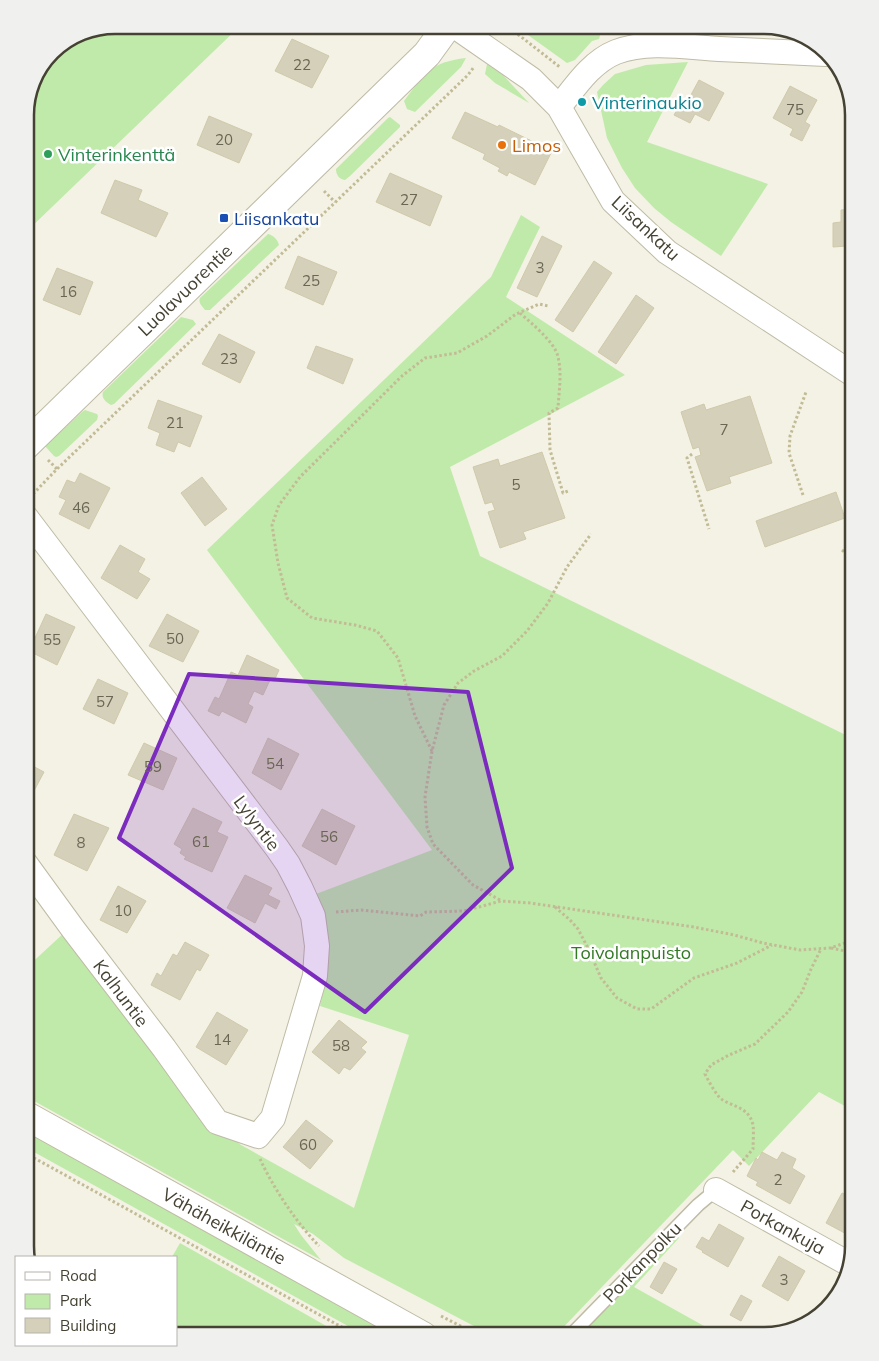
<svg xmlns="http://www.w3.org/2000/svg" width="879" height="1361" viewBox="0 0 879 1361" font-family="Mulish,sans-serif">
	<rect width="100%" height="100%" fill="#f3f2e4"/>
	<path fill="#c0eaaa" d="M115 25H241L25 233V109L52 51 81 32Z
		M514 25H603L599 39 592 41 575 60 567 63Z
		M466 58 461 67 415 112 407 109 404 101C425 74 430 62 466 58Z
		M688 62 647 142 768 184 721 256 671 222 654 208 635 188 622 168 607 138 597 92 603 85 615 74 646 65Z
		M487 64 503 75 529 103 495 83 485 74Z
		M390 117 400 125V127L350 176 345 180C339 179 336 175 336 169L388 118Z
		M521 215 540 227 506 297 625 375 450 467 480 556 854 739V1111L819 1092 749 1166 733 1150 555 1336H493L344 1258 313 1234 294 1224 301 1235 321 1260 25 1096V969L65 932 227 1134 241 1145 354 1208 409 1035 320 1006 326 980 327 965 325 922 316 894 432 850 207 550 491 277Z
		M268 234C273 235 278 240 279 245L210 310H205C202 306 198 303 200 298Z
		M181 317 193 320 196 324 114 404 111 405C106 402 101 398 103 392Z
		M85 410 97 414 98 416 97 420 59 456 56 457 54 456 45 446 82 412Z
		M25 1130 396 1336H366L25 1147Z
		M677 1236 679 1238 634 1287 722 1336H579L629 1283Z
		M180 1243 344 1336H176V1257H172Z"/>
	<path fill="#d5d0b9" stroke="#d0c9ab" d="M292 39 329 56 312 88 275 71Z
		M699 80 724 93 709 121 695 114 690 123 674 115 681 103 685 106Z
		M790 86 817 100 805 122 810 125 802 141 790 135 793 129 773 118Z
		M465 112 498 127 499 125 552 151 535 185 509 172 507 176 498 171 500 168 483 159 485 154 452 138Z
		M209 116 252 134 239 163 197 145Z
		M390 173 442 196 430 226 376 202Z
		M115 180 142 190 138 200 168 213 156 237 101 213Z
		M854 209V252H847V246L833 247V223L841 222V210Z
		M542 236 562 246 537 297 517 288Z
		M298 256 337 272 323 305 285 288Z
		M594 261 612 273 573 332 555 320Z
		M57 268 93 282 80 315 43 300Z
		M636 295 654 308 616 364 598 352Z
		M219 334 255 352 240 383 202 364Z
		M316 346 353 359 343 384 307 368Z
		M750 396 772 463 729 477 731 483 707 491 695 457 701 455 699 447 693 449 681 412 704 404 706 410Z
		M158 400 202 416 190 447 178 442 174 452 156 445 160 433 148 428Z
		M542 452 565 518 523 532 526 539 500 548 488 512 495 510 492 502 485 504 473 467 498 459 500 466Z
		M80 473 110 488 89 529 59 514 66 500 59 497 67 480 75 483Z
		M202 477 227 509 205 526 181 493Z
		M836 492 845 518 765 547 756 521Z
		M120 545 145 559 138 572 150 579 137 599 101 578Z
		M25 557 33 560 25 579Z
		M46 614 75 627 57 665 29 651Z
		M167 614 199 631 183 662 149 646Z
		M247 655 279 670 274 681 270 680 263 695 254 691 248 704 253 707 246 723 222 711 219 716 208 711 215 697 219 699 231 672 238 675Z
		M98 679 128 693 114 724 83 709Z
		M268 738 299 754 281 790 252 773Z
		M144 743 177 758 163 790 128 775Z
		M25 762 44 772 27 804 25 803Z
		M193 808 222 822 217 832 228 837 212 872 184 859 186 857 180 853 182 849 174 844Z
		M322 809 355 826 336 865 302 846Z
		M74 814 109 828 87 871 54 855Z
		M245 875 272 888 268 895 280 901 276 909 265 903 255 923 227 908Z
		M118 886 146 901 127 933 100 920Z
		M185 942 209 955 200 971 197 969 180 1000 151 985 157 973 161 976 173 954 177 956Z
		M217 1012 248 1030 226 1065 196 1047Z
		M339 1020 367 1042 361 1048 366 1052 350 1070 344 1067 339 1074 312 1052Z
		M306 1120 333 1141 310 1169 283 1147Z
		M762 1152 777 1160 782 1152 796 1159 792 1168 805 1176 790 1204 756 1185 758 1182 747 1176 756 1158 758 1160Z
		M850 1188 854 1191V1233L852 1237 826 1223 842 1193 847 1195Z
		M719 1224 744 1238 728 1267 702 1252 703 1251 696 1247 702 1237 709 1241Z
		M779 1256 805 1271 788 1301 762 1286Z
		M664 1262 677 1269 662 1294 650 1287Z
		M741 1295 752 1301 741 1321 730 1315Z"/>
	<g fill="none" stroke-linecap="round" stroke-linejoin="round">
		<g stroke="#bfbba6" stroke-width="15">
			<path id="service" d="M570 1336 698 1205 716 1190"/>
		</g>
		<g stroke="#bfbba6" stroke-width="26">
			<path id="minor" d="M453 25 531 79 559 107 613 201 667 252 854 375
				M559 107C575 87 591 62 616 52 646 40 687 47 719 49 755 51 790 52 826 54
				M25 863 73 929 164 1048 217 1122 258 1136 273 1118 315 976 317 946 313 916 300 887 288 864 277 848 25 516
				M716 1190 849 1264"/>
		</g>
		<g stroke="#bfbba6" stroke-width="30">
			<path id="tertiary" d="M25 446 427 54 448 25
				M25 1115 423 1336"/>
		</g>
		<path stroke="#c2bb96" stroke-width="3" stroke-dasharray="2.5 2.5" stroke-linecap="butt" d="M506 25 561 68
			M324 191 335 202
			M520 313C531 323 555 342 558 357 562 373 559 391 558 408L549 413 550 450 563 493 568 491
			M692 454 687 458 709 529
			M48 460 57 469
			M33 494 57 469 468 75 474 67
			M803 495 789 453 790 436 806 392
			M842 550 854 560
			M432 751 415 716 398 658 377 631 355 625 312 618 287 598 278 563 272 525 279 505 300 477 402 376 425 358 457 353 487 336 516 314 539 304 548 306
			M500 900 473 885 433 844 427 827 425 797 432 751 444 705 458 683 474 671 502 656 527 631 548 603 567 567 591 534
			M555 907 570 920 578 929 589 950 601 978 617 998 637 1009H651L694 978 737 963 772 945
			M336 912 361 910 420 916 426 912 464 911 501 901 530 903 694 927 734 935 763 943 800 950 830 948 854 940
			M831 948 854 953
			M25 1153 358 1336
			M260 1159C274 1189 296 1222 319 1246
			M733 1172 753 1149C753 1142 754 1132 753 1125 749 1106 731 1107 720 1098 714 1091 709 1082 705 1074L711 1065 729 1055 755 1044 788 1012 802 992 811 969 821 949
			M441 1316 480 1336"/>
		<use href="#service" stroke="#fff" stroke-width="12"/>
		<use href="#minor" stroke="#fff" stroke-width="24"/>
		<use href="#tertiary" stroke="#fff" stroke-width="28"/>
	</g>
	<path fill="#7b2cbf" fill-opacity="0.2" stroke="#7b2cbf" stroke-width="4" stroke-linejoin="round" d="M189 674 468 692 512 868 365 1012 119 838Z"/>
	<circle fill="#0f9aa8" stroke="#fff" stroke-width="2" cx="582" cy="102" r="5"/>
	<circle fill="#e8710a" stroke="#fff" stroke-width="2" cx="502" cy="145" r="5"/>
	<circle fill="#2e9e5b" stroke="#fff" stroke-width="2" cx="48" cy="154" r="5"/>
	<rect fill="#1a4fb4" stroke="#fff" stroke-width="2" x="219" y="213" width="10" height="10" rx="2.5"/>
	<g text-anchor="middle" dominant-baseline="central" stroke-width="5" stroke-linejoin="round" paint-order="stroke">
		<g font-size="15" fill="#696654">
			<text x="302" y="64">22</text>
			<text x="795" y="109">75</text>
			<text x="224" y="139">20</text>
			<text x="409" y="199">27</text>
			<text x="540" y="267">3</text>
			<text x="311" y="280">25</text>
			<text x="68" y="291">16</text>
			<text x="229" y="358">23</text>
			<text x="175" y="422">21</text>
			<text x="724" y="429">7</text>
			<text x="516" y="484">5</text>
			<text x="81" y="507">46</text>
			<text x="175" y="638">50</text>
			<text x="52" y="639">55</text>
			<text x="105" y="701">57</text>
			<text x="275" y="763">54</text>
			<text x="153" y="766">59</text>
			<text x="329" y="836">56</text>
			<text x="201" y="841">61</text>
			<text x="81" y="842">8</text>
			<text x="123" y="910">10</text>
			<text x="222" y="1039">14</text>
			<text x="341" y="1045">58</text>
			<text x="308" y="1144">60</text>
			<text x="778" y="1179">2</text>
			<text x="784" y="1279">3</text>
		</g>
		<g font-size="18" fill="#0d838f" stroke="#fff" text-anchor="start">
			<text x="592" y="102">Vinterinaukio</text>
		</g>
		<g font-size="18" fill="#c56008" stroke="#fff" text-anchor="start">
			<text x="512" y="145">Limos</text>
		</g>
		<g font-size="18" fill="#27864d" stroke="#fff" text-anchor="start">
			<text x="58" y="154">Vinterinkenttä</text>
		</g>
		<g font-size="18" fill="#164399" stroke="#fff" text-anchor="start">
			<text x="234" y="218">Liisankatu</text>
		</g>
		<g font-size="18" fill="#454233" stroke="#fff">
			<text transform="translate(646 228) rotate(43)">Liisankatu</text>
			<text transform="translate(185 290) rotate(-44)">Luolavuorentie</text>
			<text transform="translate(257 823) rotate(53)">Lylyntie</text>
			<text transform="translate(121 993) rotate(53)">Kalhuntie</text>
			<text transform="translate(224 1226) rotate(29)">Vähäheikkiläntie</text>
			<text transform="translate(783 1227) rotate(29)">Porkankuja</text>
			<text transform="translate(642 1262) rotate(-46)">Porkanpolku</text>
		</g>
		<g font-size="18" fill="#337a24" stroke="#fff">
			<text x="631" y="952">Toivolanpuisto</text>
		</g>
	</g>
	<path d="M0 0H879V1361H0ZM115 34H764A81 81 0 0 1 845 115V1246A81 81 0 0 1 764 1327H115A81 81 0 0 1 34 1246V115A81 81 0 0 1 115 34Z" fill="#f0f0ef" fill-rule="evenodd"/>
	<path fill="none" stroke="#454233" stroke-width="2.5" d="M115 34H764A81 81 0 0 1 845 115V1246A81 81 0 0 1 764 1327H115A81 81 0 0 1 34 1246V115A81 81 0 0 1 115 34Z"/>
	<rect x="15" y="1256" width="162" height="90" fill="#ffffff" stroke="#b5b3ad"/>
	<rect x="25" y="1272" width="25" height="8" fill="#ffffff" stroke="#b5b3ad"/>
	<text x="60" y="1281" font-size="15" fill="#454233">Road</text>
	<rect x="25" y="1294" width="25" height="15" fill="#c0eaaa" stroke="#b5b3ad"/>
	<text x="60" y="1306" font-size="15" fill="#454233">Park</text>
	<rect x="25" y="1318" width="25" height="15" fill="#d5d0b9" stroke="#b5b3ad"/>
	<text x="60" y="1331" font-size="15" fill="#454233">Building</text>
</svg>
